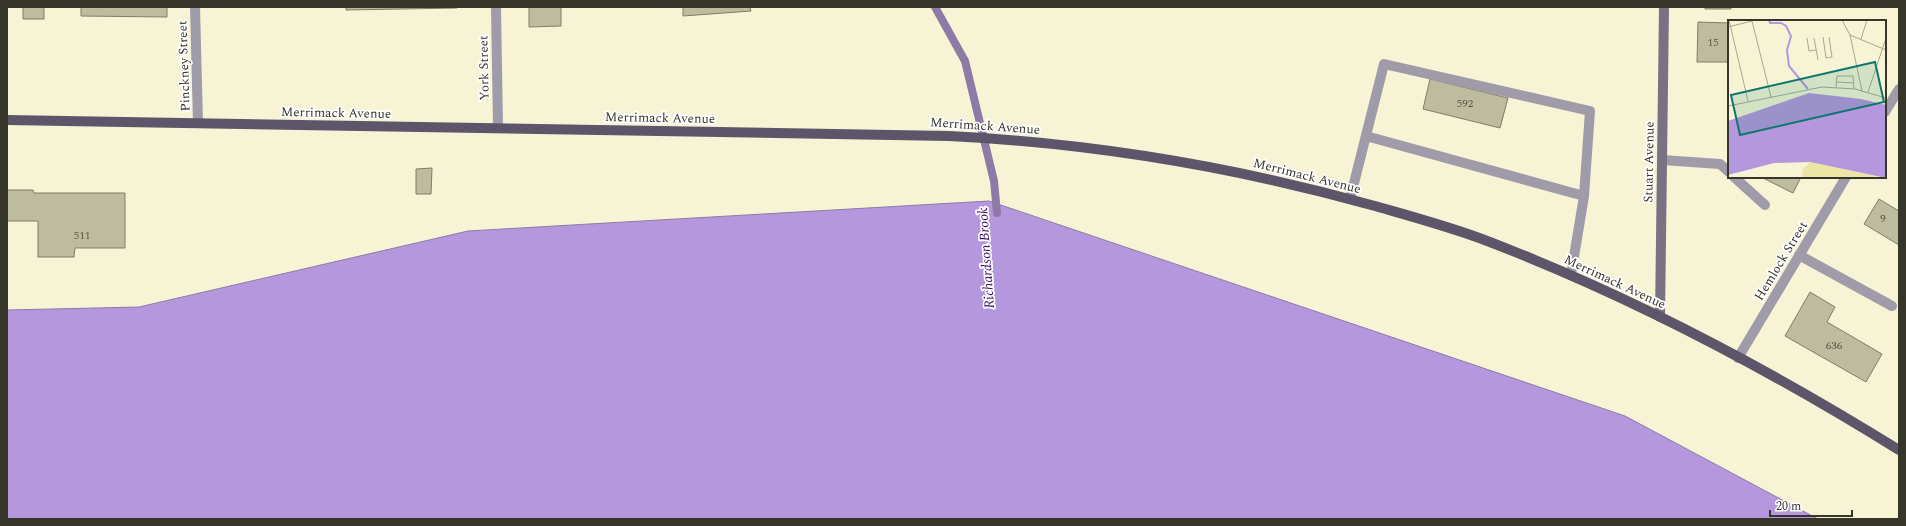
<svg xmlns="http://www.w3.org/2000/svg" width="1906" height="526" viewBox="0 0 1906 526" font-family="Spectral,serif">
	<rect width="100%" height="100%" fill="#f6f4d5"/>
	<path fill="#b497dd" stroke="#8e7aa7" d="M989 201 1625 416 1818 519H7V310L139 307 468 231Z"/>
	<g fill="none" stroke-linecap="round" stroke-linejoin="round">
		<path stroke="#8e7aa7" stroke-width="8" d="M935 7 965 61 994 181 997 213"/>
	</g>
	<path fill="#bebc9e" stroke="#807e63" d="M23 7H44V19H23Z
		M81 7H167V17L81 16Z
		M346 7H457V8L346 10Z
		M529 7H561V26L529 27Z
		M683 7H750L751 11 683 16Z
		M1705 7H1731V9H1705Z
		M1698 22 1729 23V62H1697Z
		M1430 79 1508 98 1500 128 1423 109Z
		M432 168 431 194H416V169Z
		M1761 177H1801L1793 193Z
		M7 190H33L34 193H125V248H75L74 257H38V221H7Z
		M1879 199 1899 211V245L1864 224Z
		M1810 292 1835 307 1827 322 1882 354 1866 382 1785 336Z"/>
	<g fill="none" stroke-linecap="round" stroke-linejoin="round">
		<path stroke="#a09ba8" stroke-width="10" d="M1366 136 1584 196
			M1662 160 1720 164 1729 172
			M1734 177 1765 205
			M1350 199 1384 64 1590 111 1584 196 1571 275
			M1799 255 1892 306"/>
		<path stroke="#a09ba8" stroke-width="10" d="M195 7 198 123
			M496 7 498 128
			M1885 112 1899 89
			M1738 358 1846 177"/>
		<path stroke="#797283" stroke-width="10" d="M1660 317 1664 7"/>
		<path stroke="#5d556a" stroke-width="10" d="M7 120 949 136C1092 143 1236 167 1375 206 1410 216 1447 226 1482 239 1627 294 1767 368 1899 450"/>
	</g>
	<g text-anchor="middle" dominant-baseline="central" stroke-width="3.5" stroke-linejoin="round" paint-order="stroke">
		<g font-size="11" fill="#585746">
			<text x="1713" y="42">15</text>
			<text x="1465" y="103">592</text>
			<text x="1883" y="218">9</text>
			<text x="82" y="235">511</text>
			<text x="1834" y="345">636</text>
		</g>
		<g font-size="13" fill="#363529" stroke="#fff">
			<text transform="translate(184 66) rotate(-92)">Pinckney Street</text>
			<text transform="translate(484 68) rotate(-91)">York Street</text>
			<text transform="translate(336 113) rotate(1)">Merrimack Avenue</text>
			<text transform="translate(660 118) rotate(1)">Merrimack Avenue</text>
			<text transform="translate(985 126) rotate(4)">Merrimack Avenue</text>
			<text transform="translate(1649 162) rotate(-89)">Stuart Avenue</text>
			<text transform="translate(1307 176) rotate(14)">Merrimack Avenue</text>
			<text transform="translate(1781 261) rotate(-59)">Hemlock Street</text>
			<text transform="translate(1615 282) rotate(25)">Merrimack Avenue</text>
		</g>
		<g font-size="14" font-style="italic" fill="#390c5f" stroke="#fff">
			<text transform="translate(986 258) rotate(-94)">Richardson Brook</text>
		</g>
	</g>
	<g transform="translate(1728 20)">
		<rect width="158" height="158" fill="#f6f4d5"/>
		<path d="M82 142 156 158H74L75 149Z" fill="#ebe6a5"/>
		<path d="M81 73 133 79 158 85V158L82 142 46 143 0 155V101Z" fill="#b497dd"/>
		<path fill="none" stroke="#b497dd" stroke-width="2" d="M41 0 42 3H53L58 6 63 16 59 30 61 46 80 69"/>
		<path fill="none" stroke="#a9a890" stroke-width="1" d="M1 0 20 81M114 0 122 15 134 71M0 7 24 1 43 77M122 15 158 30M95 17 98 38 104 37 101 17M79 18 81 31 88 30M86 18 90 40M133 19 139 0M109 62 126 63M108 67 109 56H125L126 69M140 72 158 18M0 86 94 67 127 69 158 78"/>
		<path fill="#0f766e" fill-opacity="0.15" stroke="#0f766e" stroke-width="2" d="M147 42 156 82 12 115 3 75Z"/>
		<rect width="158" height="158" fill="none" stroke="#363529" stroke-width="2"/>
	</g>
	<rect width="1906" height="526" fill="none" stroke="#363529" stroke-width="16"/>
	<path d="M1770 510v6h82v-6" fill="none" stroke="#363529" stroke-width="2"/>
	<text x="1776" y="510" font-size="12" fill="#363529" stroke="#ffffff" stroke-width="3" paint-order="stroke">20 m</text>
</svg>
